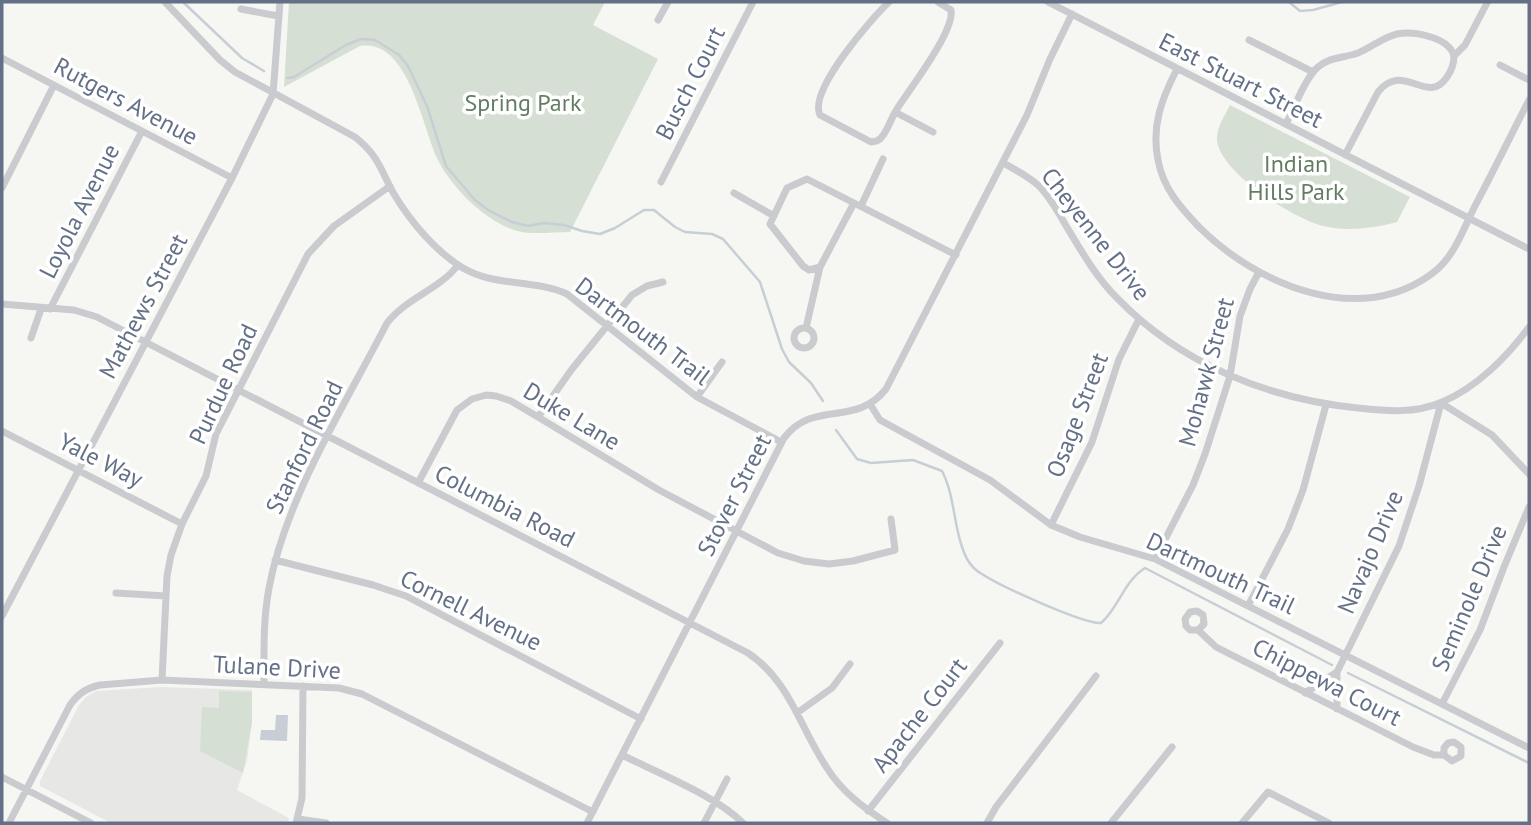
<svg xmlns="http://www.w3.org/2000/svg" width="1531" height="825" viewBox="0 0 1531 825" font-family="'PT Sans',sans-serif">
	<rect width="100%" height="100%" fill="#f6f7f3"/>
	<path fill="#e7e7e6" d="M160 687 252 690V722L247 761 237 790 289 818 288 823H111L40 786V781L79 705 86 697 96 691Z"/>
	<path fill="#d6dfd3" d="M289 2H605L593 25 658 59 570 232C554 232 533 235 517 231 486 222 452 188 438 160 422 128 409 38 360 46L284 87Z
		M1230 105 1410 197 1397 222C1375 228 1346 232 1323 226 1294 219 1220 173 1217 140 1216 129 1225 115 1230 105Z
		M219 691 252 692V722L243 773 200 751 202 707 219 708Z"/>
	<path fill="#c7ced5" d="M276 715H288L287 741 260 740 261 730H275Z"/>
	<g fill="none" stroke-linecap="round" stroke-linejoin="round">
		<path stroke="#c7ced5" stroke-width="2.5" d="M183 2 242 58 264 71
			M1289 2 1300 11 1313 10 1342 2
			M287 78 294 77 346 45 361 39 375 40 399 55 408 66 427 106 446 166 475 200 488 210 512 222 528 226 544 223 564 225 582 231 600 234 615 228 644 210H654L675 227 685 232 712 234 723 239 760 282 782 349 789 362 811 383 823 401
			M836 430 857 459 871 463 913 460 942 471C956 498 953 531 967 559 970 564 976 571 982 574 1000 586 1083 624 1101 623 1119 608 1123 582 1145 568L1332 665
			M1348 673 1529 763"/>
		<path stroke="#c9cbcf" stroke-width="7" d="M165 2 220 60 235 72 355 137C379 156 380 169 394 194 410 221 436 252 463 268 495 287 534 279 567 294L697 397 781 442
			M889 2C871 19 808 91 820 115L871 142C876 141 877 142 881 138 888 130 891 118 897 109 909 90 955 31 951 10L938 2
			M1048 2 1529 249
			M241 9 278 16
			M658 20 668 2
			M1249 40 1313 72
			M2 58 232 178
			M1500 65 1529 80
			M1177 69C1162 98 1151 126 1158 160 1163 188 1180 207 1199 227 1257 285 1361 329 1434 272 1455 256 1464 227 1476 204 1494 170 1511 135 1529 100
			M895 112 933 132
			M1286 124C1294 109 1305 78 1318 67 1329 57 1344 58 1358 53 1371 48 1383 37 1397 34 1414 31 1449 37 1454 56
			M1345 155 1378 92C1404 60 1427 107 1447 77 1452 70 1454 64 1454 56L1465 45 1487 3
			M1003 163C1016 170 1028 176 1039 186 1051 198 1059 214 1068 229 1083 254 1097 278 1117 298 1181 364 1268 399 1358 408 1386 411 1415 414 1442 402 1476 388 1507 357 1529 327
			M661 182 753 2
			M2 188 54 85
			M734 193 774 216
			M854 203 820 267 809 270 803 266 770 224 787 188 807 179 956 255
			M861 206 883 159
			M2 304 74 310 97 317 748 653C790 681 800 728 827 768 842 792 864 808 887 823
			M50 309 142 131
			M794 338a10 10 0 1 1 20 0a10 10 0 1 1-20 0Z
			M806 328 820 267
			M31 338 41 309
			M697 397 722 362
			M870 404 880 420 990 480 1051 525 1080 537 1155 559 1529 748
			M538 417 572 369 632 295 647 286 663 282
			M2 431 182 524
			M418 483 457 410 472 399 486 395 496 396 511 401 538 417 659 490 778 553 804 561 829 564 853 561 895 550 891 519
			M1051 525 1092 442 1119 359 1139 319
			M1155 559 1193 485 1205 454 1230 376 1240 316 1250 289 1259 272
			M275 560 373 585 406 596 641 719
			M116 593 166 596
			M1248 606 1288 529 1303 490 1326 405
			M2 616 232 178 273 94 280 2
			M1198 630 1204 624 1203 615 1197 611 1190 612 1185 619 1186 626 1190 630H1198L1216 647 1413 747 1434 755H1444L1452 761 1461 756V747L1454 742 1448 743 1444 748V755
			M162 680 167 576 171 555 182 524 206 476 216 434 308 254 334 226 390 186
			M264 684C264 652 263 620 269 588 286 497 345 405 387 323 406 298 439 290 458 265
			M1305 693 1337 672
			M1442 704 1480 630 1504 567 1529 507
			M1337 709V672L1399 546 1419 486 1441 403 1492 435 1529 474
			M797 713 832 688 850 664
			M622 755C658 773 716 796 743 823
			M2 777 91 823
			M868 811 1000 643
			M298 819 326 823
			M9 823 70 705C78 694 86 688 100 685L162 680 339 688 362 694 593 812
			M296 823 302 798 303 686
			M587 823 784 438C814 399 855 428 886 389L1027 115 1050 59 1072 14
			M704 823 727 779
			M987 823 996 807 1096 676
			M1111 823 1172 747
			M1242 823 1268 792 1329 823"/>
	</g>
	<g text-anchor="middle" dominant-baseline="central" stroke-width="7" stroke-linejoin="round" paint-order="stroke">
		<g font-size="24" fill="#637086" stroke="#fff">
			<text transform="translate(1241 80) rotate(27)">East Stuart Street</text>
			<text transform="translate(690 83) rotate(-63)">Busch Court</text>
			<text transform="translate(126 101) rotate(28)">Rutgers Avenue</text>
			<text transform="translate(79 211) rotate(-63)">Loyola Avenue</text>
			<text transform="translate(1096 234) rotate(52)">Cheyenne Drive</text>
			<text transform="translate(143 306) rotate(-62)">Mathews Street</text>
			<text transform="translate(643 331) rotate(37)">Dartmouth Trail</text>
			<text transform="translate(1206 372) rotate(-75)">Mohawk Street</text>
			<text transform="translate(223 384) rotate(-65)">Purdue Road</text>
			<text transform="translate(1077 415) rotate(-69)">Osage Street</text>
			<text transform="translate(572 416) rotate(31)">Duke Lane</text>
			<text transform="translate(304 447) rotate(-64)">Stanford Road</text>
			<text transform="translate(101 460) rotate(27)">Yale Way</text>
			<text transform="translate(734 495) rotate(-63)">Stover Street</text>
			<text transform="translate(505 506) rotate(27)">Columbia Road</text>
			<text transform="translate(1370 552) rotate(-67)">Navajo Drive</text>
			<text transform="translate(1221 573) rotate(25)">Dartmouth Trail</text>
			<text transform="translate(1469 598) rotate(-67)">Seminole Drive</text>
			<text transform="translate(471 610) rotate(26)">Cornell Avenue</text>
			<text transform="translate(277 667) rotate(3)">Tulane Drive</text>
			<text transform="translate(1327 682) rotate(27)">Chippewa Court</text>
			<text transform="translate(919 715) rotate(-52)">Apache Court</text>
		</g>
		<g font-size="24" fill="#637d63" stroke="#fff">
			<text x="523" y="102">Spring Park</text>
			<text x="1296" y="163">Indian<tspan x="1296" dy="28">Hills Park</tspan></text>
		</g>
	</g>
	<rect width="1531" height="825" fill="none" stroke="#637086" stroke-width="7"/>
</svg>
